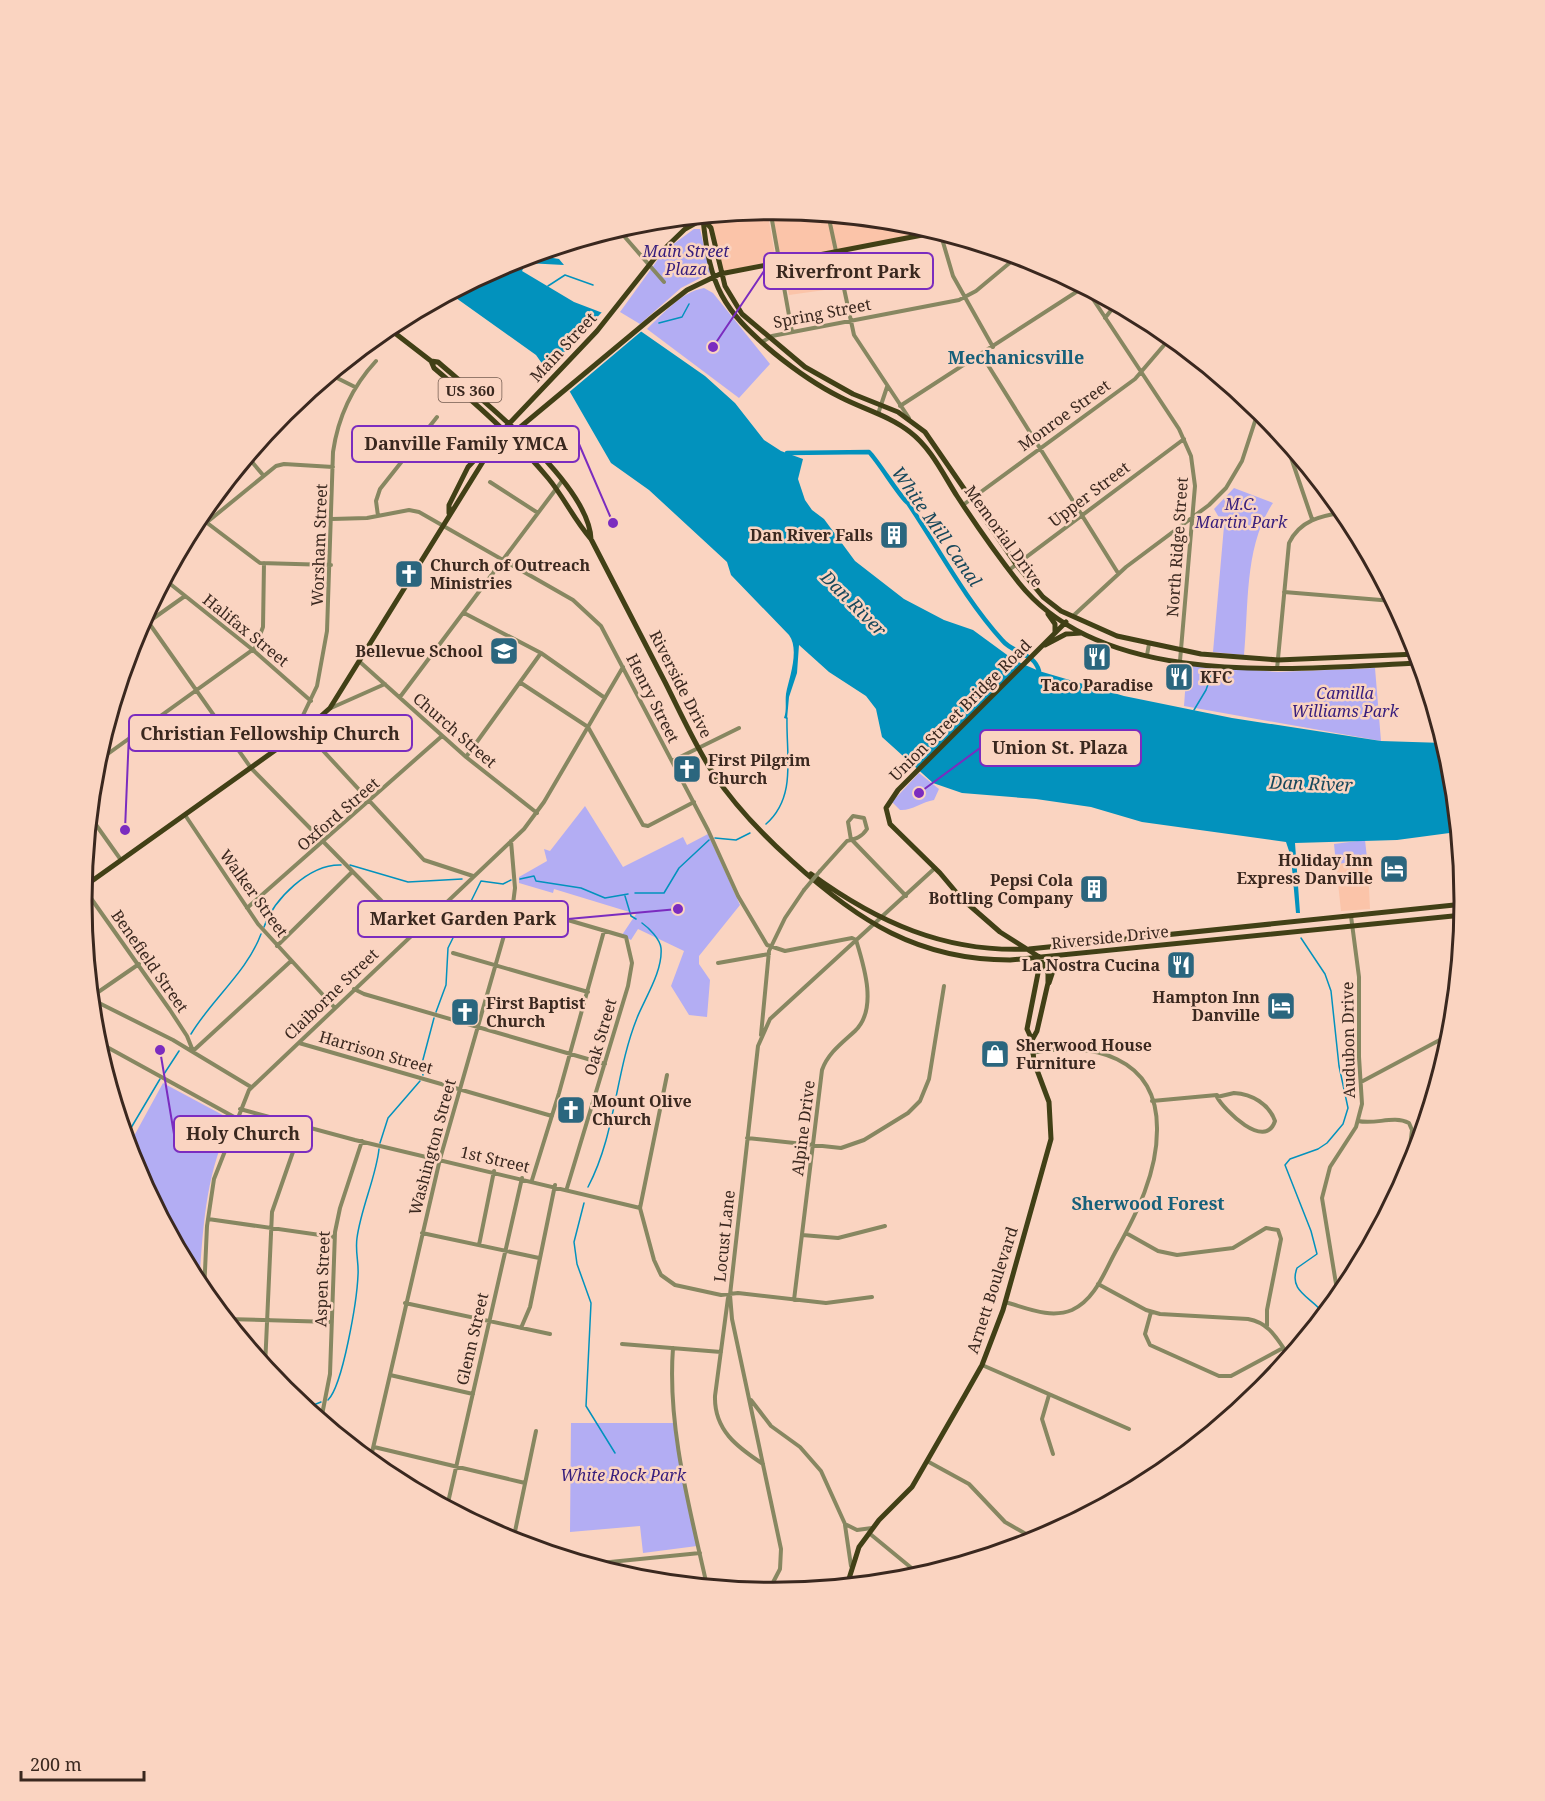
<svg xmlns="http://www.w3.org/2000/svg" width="1545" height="1801" viewBox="0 0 1545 1801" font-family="'Noto Serif',serif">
	<rect width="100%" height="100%" fill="#fad4c1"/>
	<path fill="#fbc4a9" d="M770 209 908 222 938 232 779 263Z
		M767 210 776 260 722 272 707 220 733 213Z
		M833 258 839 288 789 295 783 267Z
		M1362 861 1363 867H1368L1370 909 1341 911 1336 864Z"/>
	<path fill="#b3adf3" d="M694 229H700L710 273 681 288 640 324 620 312 664 251Z
		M704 288 713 293 770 364 739 398 647 329C663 314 681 292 704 288Z
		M1234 488 1273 503C1244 546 1249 605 1244 655L1213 652 1224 526 1214 509Z
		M1187 665 1278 672 1375 668 1381 741 1184 706Z
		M919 773 939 789 934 800C922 802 911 811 900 810L892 802Z
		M585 806 623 867 683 837 687 845 708 834 740 905 699 956V964L710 980 707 1017 689 1015 671 986 684 951 638 929 631 940 622 935 636 914 554 889 553 893 519 883V877L547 861 544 849 550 851Z
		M1365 840 1368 867H1363L1362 861 1336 864 1334 844Z
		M163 1083 232 1120C205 1173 203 1229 199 1287L134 1165 128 1147Z
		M571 1423H675L697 1546 643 1553 640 1526 570 1532Z"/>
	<path fill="#0292bd" d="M547 257 559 259 564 265 526 263 522 271 574 302 629 323 705 376 735 403 764 440 781 451 803 459 798 479 805 500 812 510 824 519 855 561 904 599 944 620 973 630 1014 660 1039 671 1124 696 1232 718 1381 741 1444 743 1451 766 1457 832 1397 840 1295 843 1300 913H1296L1291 857 1286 842 1142 822 1091 807 1036 799 962 793 933 783 882 737 876 709 866 696 829 672 799 645 797 673 789 697 787 719 784 718C787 710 785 702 786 694 789 678 800 650 789 635L731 575 727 562 649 490 611 463 570 392 555 382 536 355 449 293 508 262 521 258Z"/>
	<path fill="#fad4c1" d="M603 311 630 320 643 330 567 394 553 385 544 374Z"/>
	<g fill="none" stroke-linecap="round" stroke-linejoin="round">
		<path stroke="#0292bd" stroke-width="1.5" d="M548 286 565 275 593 285
			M659 323 682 317 689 304
			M1194 710 1206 690 1213 670
			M766 824C797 797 786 755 787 718
			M715 838 736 840 750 833
			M350 865 408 882 462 879
			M520 879 534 876 536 881 581 888 605 898 628 894
			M635 893H664L679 868 709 840
			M625 896 631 916 636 919
			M264 927C274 899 309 864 341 865
			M1301 938 1325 974 1331 991 1339 1066 1348 1108 1343 1124 1327 1143 1318 1149 1290 1159 1285 1165 1311 1231 1317 1254 1297 1268C1288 1292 1312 1297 1324 1314
			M436 1012 446 985 448 948 481 881 503 884 511 880
			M191 1034C212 999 247 972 261 934
			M164 1074 179 1051
			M423 1075 421 1067 434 1018
			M125 1138 160 1079
			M380 1143 388 1118 420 1081
			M588 1187C616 1134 615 1073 637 1018 645 998 663 971 661 948 660 939 649 928 642 923
			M584 1203 574 1242 577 1264 591 1303 586 1406 615 1453
			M328 1400C343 1385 357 1300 358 1275 359 1263 355 1251 357 1238 361 1208 376 1177 379 1149
			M306 1408 321 1402
			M1210 1432 1215 1428"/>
		<path stroke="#0292bd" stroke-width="4.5" d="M787 453 869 452C879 462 901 499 908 503 939 549 965 599 1002 640 1013 654 1034 652 1039 671"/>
		<path stroke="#878761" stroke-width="4" d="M770 209 792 332
			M828 214 854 335 909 418
			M617 228 664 282
			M620 232 627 226
			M940 232 953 276 993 347
			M1085 287 1179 429 1191 456 1195 486 1180 661
			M1105 318 1116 304
			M762 342 772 336 959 300 976 291 1018 256
			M981 354 1118 573
			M329 374 355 387
			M900 406 1084 287
			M878 414 887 387
			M1285 440 1312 519
			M247 456 263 475
			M490 482 538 513
			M963 505 1135 379 1171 337
			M198 516 260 563 331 565
			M378 516 376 501 380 489 437 417
			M332 519 367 518 409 510 419 512 573 600 601 626 708 830 738 896 767 945 785 951 852 938 856 940C864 966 878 1009 855 1031 842 1043 828 1053 822 1070L794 1300
			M206 523 276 466 284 464 333 467
			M1009 570 1184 439
			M164 579 253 650 311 701
			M1284 592 1393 601
			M464 613 541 653 605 698
			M144 616 251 768 413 933
			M1073 616 1126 567 1209 505 1226 488 1242 461 1259 409
			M137 630 185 596
			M1147 655 1149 644
			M360 662 466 757 537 813
			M1277 669 1289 543C1300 520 1321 516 1344 512
			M521 683 588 727 643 825 648 826 694 802
			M400 697 562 481
			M331 708 385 684
			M303 729 424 860 473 876
			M294 734 317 686 327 631 333 452C338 417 352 387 376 361
			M466 757 541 653
			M672 761 739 728
			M95 763 255 648 263 627 264 563
			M89 815 121 860
			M185 815 258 924 335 1008
			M853 841 906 896
			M820 871 847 841C855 839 861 838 867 829L864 818 853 816 848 822 851 840
			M83 887 170 1010 187 1036 193 1051 291 961
			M513 904 626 937 632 963 628 986 567 1188
			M247 908 442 736
			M277 946 352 872
			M453 953 588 992
			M718 963 769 954
			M354 989 364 994 605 1064
			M91 997 139 964
			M91 999 173 1040 251 1087
			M761 1035 769 951 785 918 804 890
			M96 1041 236 1118
			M299 1043 552 1116
			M667 1075 640 1208 654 1260 661 1275 675 1285 721 1295 738 1293 826 1303 872 1297
			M1361 1082 1451 1034
			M1234 1093C1252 1094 1269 1104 1275 1121 1265 1151 1224 1110 1217 1097Z
			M1152 1101 1217 1095
			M240 1109 355 1140 640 1208
			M1358 1121C1376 1125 1393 1115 1409 1123L1412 1130 1407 1173
			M747 1138 841 1148 864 1140 908 1113 920 1101 929 1079 944 986
			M532 1180 559 1093 604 931
			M208 1219 334 1237
			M422 1233 539 1258
			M1126 1233 1158 1251 1177 1255 1233 1248 1266 1228 1278 1230 1281 1239 1267 1310V1326
			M802 1235 838 1238 885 1226
			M479 1245 494 1171
			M1098 1284 1146 1310 1160 1314 1248 1319C1270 1323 1277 1339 1289 1356
			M204 1293 207 1226 214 1179 249 1090 524 829 544 802 623 667
			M1338 1296 1322 1198 1330 1167 1356 1127 1362 1104 1359 1057V977L1351 916
			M728 1298 715 1396C714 1430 737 1447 763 1464
			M1005 1302C1027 1308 1050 1319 1072 1310 1096 1299 1105 1270 1117 1249 1137 1213 1157 1173 1157 1130 1158 1056 1091 1041 1032 1053
			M405 1303 550 1334
			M1151 1312 1145 1334 1150 1345 1219 1376H1231L1283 1348
			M226 1319 332 1322
			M521 1328 530 1307 555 1185
			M622 1344 721 1352
			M673 1348C667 1427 690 1509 707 1586
			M982 1365 1129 1429
			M265 1367 272 1212 302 1126
			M390 1375 473 1394
			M1049 1395 1042 1419 1053 1454
			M751 1400 771 1426 800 1447 821 1471 845 1524 857 1530 872 1528
			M321 1420 330 1374 335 1232 340 1208 362 1141
			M374 1447 525 1483
			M370 1461 440 1159 513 904 515 888 511 841
			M927 1461 969 1484 1005 1522 1026 1534
			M447 1507 522 1178
			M845 1525 851 1566
			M869 1533 920 1575
			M513 1541 536 1431
			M590 1564 700 1553
			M768 1592 780 1569 781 1549 732 1319 730 1295 758 1046 770 1019 935 868"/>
		<path stroke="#414016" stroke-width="5" d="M703 219C710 287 722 309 774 353 795 370 816 385 840 397 863 409 890 416 910 432 931 448 943 474 957 496 976 525 997 555 1019 583 1105 691 1297 668 1420 663
			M704 220 711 228 725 286 742 314 805 367 853 394 898 412 925 432 1016 564 1043 597 1061 611 1117 636 1201 654 1278 660 1417 654
			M387 327 431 361 438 362C478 397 589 483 591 539
			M431 361 434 368C474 402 514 437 548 478 564 497 574 520 591 539 616 587 641 636 666 684 681 714 695 745 713 773 735 806 763 835 792 861 858 921 918 960 1010 960L1463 915
			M449 513V505L468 467 597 331 654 259 685 229 703 219 720 214
			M1048 614 1055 624V632
			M1045 645 1066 634 1081 633
			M811 874C877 922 945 953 1029 949L1464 904
			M82 888 312 724 330 708 484 460 501 443 655 315 687 290 720 274 938 232
			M1049 983 1058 956
			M1032 1040 1037 1031 1048 983V974L1041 958 1000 932 961 898 940 873 890 824 886 808 898 790 1066 622
			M847 1585 859 1547 879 1520 912 1487 965 1395 982 1365 1003 1310 1051 1139 1049 1102 1034 1062 1032 1040 1027 1029 1041 958"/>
		<path stroke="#878761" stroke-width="4" d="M804 890 820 871"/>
	</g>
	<defs>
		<g id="building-square" transform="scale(1.5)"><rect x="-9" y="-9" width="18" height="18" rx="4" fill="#2b667e" stroke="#fad4c1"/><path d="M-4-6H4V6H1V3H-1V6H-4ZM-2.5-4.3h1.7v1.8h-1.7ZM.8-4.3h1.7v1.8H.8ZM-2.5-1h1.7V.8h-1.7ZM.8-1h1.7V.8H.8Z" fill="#fff"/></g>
		<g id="church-square" transform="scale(1.5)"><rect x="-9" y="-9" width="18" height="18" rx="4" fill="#2b667e" stroke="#fad4c1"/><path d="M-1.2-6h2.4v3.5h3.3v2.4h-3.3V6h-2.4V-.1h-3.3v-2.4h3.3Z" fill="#fff"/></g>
		<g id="school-square" transform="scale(1.5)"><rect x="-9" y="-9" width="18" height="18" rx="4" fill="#2b667e" stroke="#fad4c1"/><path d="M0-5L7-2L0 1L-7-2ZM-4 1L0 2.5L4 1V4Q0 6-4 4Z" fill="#fff"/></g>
		<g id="restaurant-square" transform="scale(1.5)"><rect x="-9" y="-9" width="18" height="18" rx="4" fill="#2b667e" stroke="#fad4c1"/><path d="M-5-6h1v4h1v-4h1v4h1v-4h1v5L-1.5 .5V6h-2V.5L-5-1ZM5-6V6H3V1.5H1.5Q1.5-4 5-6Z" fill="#fff"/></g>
		<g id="hotel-square" transform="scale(1.5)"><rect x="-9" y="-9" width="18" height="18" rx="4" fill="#2b667e" stroke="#fad4c1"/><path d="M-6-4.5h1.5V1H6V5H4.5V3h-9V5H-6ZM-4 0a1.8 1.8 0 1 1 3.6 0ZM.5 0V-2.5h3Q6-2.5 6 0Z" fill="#fff"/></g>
		<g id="shop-square" transform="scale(1.5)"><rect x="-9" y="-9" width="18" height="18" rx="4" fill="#2b667e" stroke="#fad4c1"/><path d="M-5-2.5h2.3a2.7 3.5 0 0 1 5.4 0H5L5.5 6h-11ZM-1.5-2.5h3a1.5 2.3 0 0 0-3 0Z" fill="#fff"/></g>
	</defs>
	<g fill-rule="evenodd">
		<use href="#building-square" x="894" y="535"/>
		<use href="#church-square" x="409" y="574"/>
		<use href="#school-square" x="504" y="651"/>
		<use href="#restaurant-square" x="1097" y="657"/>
		<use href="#restaurant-square" x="1179" y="677"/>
		<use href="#church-square" x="687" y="769"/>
		<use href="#hotel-square" x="1394" y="869"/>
		<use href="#building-square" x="1094" y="889"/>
		<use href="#restaurant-square" x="1181" y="965"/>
		<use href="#hotel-square" x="1281" y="1006"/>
		<use href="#church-square" x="465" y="1012"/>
		<use href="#shop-square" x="995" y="1054"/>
		<use href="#church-square" x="571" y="1110"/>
	</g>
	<g text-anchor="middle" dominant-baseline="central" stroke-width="5" stroke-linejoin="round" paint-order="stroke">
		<rect fill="#fad4c1" stroke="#745c50" stroke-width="1.5" x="438.5" y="378" width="63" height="24" rx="4.5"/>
		<g font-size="15" font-weight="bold" fill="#3a281f">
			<text x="470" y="390">US 360</text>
		</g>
		<g font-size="16" font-style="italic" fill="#361d7c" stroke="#fad4c1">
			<text x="686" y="251">Main Street<tspan x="686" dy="18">Plaza</tspan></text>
			<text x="1241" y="504">M.C.<tspan x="1241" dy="18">Martin Park</tspan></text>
			<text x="1345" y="693">Camilla<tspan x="1345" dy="18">Williams Park</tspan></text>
			<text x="623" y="1475">White Rock Park</text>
		</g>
		<g font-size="16" fill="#3a281f" stroke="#fad4c1">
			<text transform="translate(822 313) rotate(-11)">Spring Street</text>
			<text transform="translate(563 347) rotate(-47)">Main Street</text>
			<text transform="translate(1064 415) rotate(-36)">Monroe Street</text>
			<text transform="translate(1089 494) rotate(-37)">Upper Street</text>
			<text transform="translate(1004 536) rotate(54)">Memorial Drive</text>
			<text transform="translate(319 545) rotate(-88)">Worsham Street</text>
			<text transform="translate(1177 547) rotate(-86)">North Ridge Street</text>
			<text transform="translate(246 630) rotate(39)">Halifax Street</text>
			<text transform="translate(681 684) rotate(63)">Riverside Drive</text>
			<text transform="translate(653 698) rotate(63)">Henry Street</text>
			<text transform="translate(960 710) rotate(-45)">Union Street Bridge Road</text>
			<text transform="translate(455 730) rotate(41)">Church Street</text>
			<text transform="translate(338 814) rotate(-41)">Oxford Street</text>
			<text transform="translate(254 893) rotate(54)">Walker Street</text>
			<text transform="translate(1110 937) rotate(-6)">Riverside Drive</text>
			<text transform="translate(150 961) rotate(55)">Benefield Street</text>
			<text transform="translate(331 994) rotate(-44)">Claiborne Street</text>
			<text transform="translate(600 1037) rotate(-74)">Oak Street</text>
			<text transform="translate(1348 1040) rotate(-91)">Audubon Drive</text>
			<text transform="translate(376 1052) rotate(16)">Harrison Street</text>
			<text transform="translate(803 1128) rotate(-83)">Alpine Drive</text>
			<text transform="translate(432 1147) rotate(-75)">Washington Street</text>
			<text transform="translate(495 1159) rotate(13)">1st Street</text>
			<text transform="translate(724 1236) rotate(-84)">Locust Lane</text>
			<text transform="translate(322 1279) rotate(-88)">Aspen Street</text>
			<text transform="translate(992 1290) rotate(-72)">Arnett Boulevard</text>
			<text transform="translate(472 1339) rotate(-77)">Glenn Street</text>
		</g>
		<g font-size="16" font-weight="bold" fill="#3a281f" stroke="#fad4c1" text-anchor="end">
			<text x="873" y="535">Dan River Falls</text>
			<text x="430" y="565" text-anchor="start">Church of Outreach<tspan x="430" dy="18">Ministries</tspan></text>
			<text x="483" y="651">Bellevue School</text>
			<text x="1200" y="677" text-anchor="start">KFC</text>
			<text x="1097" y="685" text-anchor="middle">Taco Paradise</text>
			<text x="708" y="760" text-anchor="start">First Pilgrim<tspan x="708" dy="18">Church</tspan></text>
			<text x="1373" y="860">Holiday Inn<tspan x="1373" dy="18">Express Danville</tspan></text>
			<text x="1073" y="880">Pepsi Cola<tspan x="1073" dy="18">Bottling Company</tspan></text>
			<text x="1160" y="965">La Nostra Cucina</text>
			<text x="1260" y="997">Hampton Inn<tspan x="1260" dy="18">Danville</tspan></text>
			<text x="486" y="1003" text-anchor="start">First Baptist<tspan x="486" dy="18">Church</tspan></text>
			<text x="1016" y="1045" text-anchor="start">Sherwood House<tspan x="1016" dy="18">Furniture</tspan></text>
			<text x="592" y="1101" text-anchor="start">Mount Olive<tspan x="592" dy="18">Church</tspan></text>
		</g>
		<g font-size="18" font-weight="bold" fill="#17607a" stroke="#fad4c1">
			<text x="1016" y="357">Mechanicsville</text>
			<text x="1148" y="1203">Sherwood Forest</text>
		</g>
		<g font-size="18" font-style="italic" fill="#18485b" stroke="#fad4c1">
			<text transform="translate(937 526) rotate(55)">White Mill Canal</text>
			<text transform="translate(854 603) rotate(45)">Dan River</text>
			<text transform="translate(1311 783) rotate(2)">Dan River</text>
		</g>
	</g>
	<path d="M0 0H1545V1801H0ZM92 901a681 681 0 1 1 1362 0a681 681 0 1 1-1362 0Z" fill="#fad4c1" fill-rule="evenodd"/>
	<path fill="none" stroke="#3a281f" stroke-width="3" d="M92 901a681 681 0 1 1 1362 0a681 681 0 1 1-1362 0Z"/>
	<path fill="none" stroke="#7b2cbf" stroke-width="2" d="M713 347L764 271M613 523L579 444M125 830L129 733M919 793L980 748M678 909L568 919M160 1050L174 1134"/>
	<g fill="#7b2cbf" stroke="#fad4c1" stroke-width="2">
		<circle cx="713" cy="347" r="6"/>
		<circle cx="613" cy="523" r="6"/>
		<circle cx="125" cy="830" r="6"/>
		<circle cx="919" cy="793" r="6"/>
		<circle cx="678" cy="909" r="6"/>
		<circle cx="160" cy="1050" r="6"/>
	</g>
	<g fill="#fad4c1" stroke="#7b2cbf" stroke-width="2">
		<rect x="764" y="253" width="169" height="36" rx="6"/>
		<rect x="352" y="426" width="227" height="36" rx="6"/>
		<rect x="129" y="715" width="283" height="36" rx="6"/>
		<rect x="980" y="730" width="161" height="36" rx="6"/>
		<rect x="358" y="901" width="210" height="36" rx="6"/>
		<rect x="174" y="1116" width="138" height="36" rx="6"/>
	</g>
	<g font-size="18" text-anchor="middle" font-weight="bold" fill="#3a281f">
		<text x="848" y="278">Riverfront Park</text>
		<text x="466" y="450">Danville Family YMCA</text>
		<text x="270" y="740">Christian Fellowship Church</text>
		<text x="1060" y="754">Union St. Plaza</text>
		<text x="463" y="925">Market Garden Park</text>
		<text x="243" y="1140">Holy Church</text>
	</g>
	<path d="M21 1771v9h123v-9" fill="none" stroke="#3a281f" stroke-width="3"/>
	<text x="30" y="1771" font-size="18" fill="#3a281f" stroke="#fad4c1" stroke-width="4.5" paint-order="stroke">200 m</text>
</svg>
